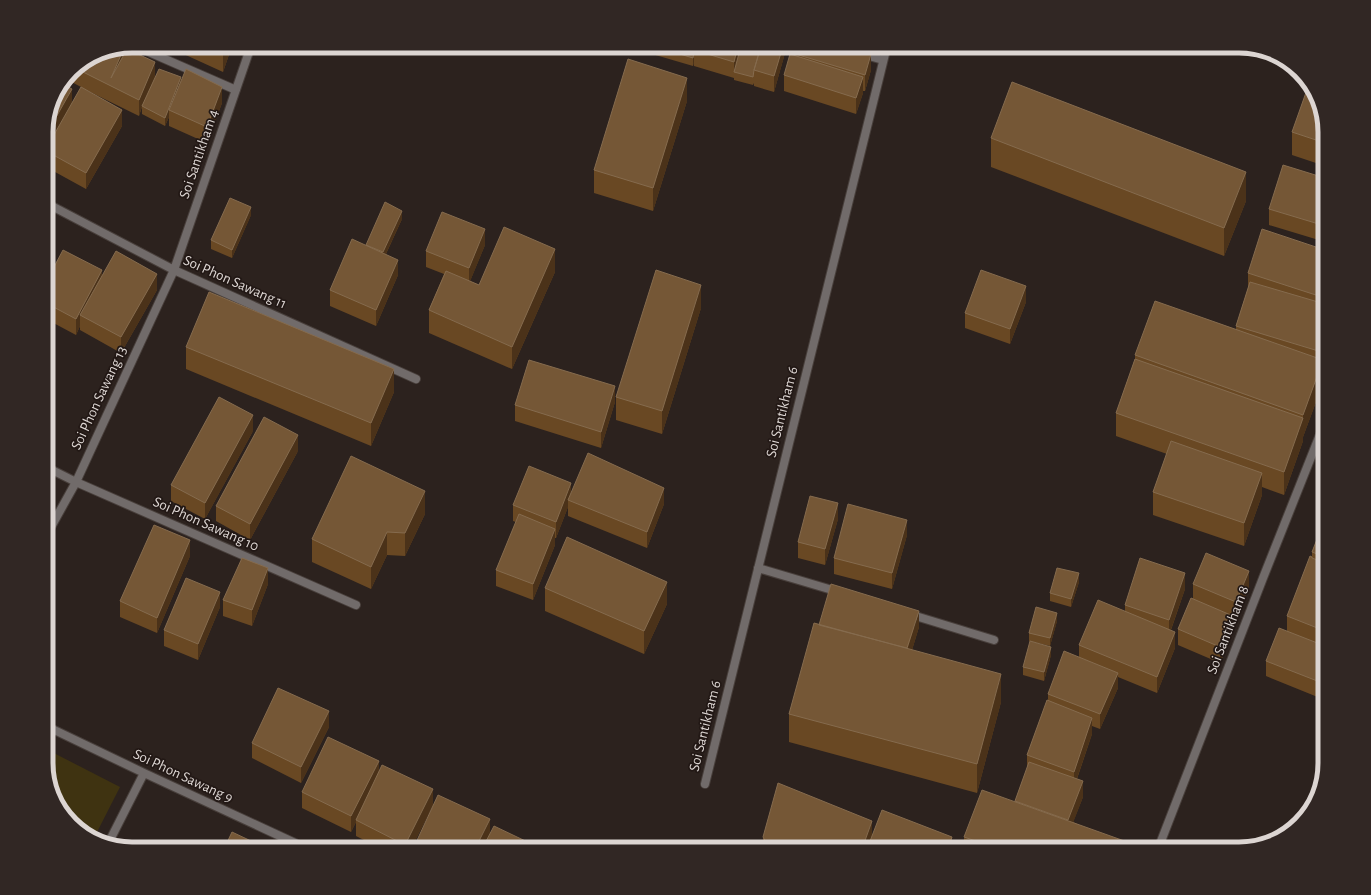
<svg xmlns="http://www.w3.org/2000/svg" width="1371" height="895" viewBox="0 0 1371 895" font-family="'Alegreya Sans',sans-serif">
	<rect width="100%" height="100%" fill="#2c221e"/>
	<path fill="#3f3311" d="M46 749 120 787 94 838 84 835 58 806 46 768Z"/>
	<g fill="none" stroke-linecap="round" stroke-linejoin="round">
		<g stroke="#483f3b" stroke-width="10">
			<path id="minor" d="M135 46 236 90
				M862 54 883 60
				M46 203 174 270 416 379
				M46 467 76 482 356 605
				M46 536 76 482 174 270 251 46
				M758 568 839 592
				M909 614 994 640
				M46 726 144 773 308 849
				M705 784 887 46
				M109 842 144 773
				M1158 849 1263 578 1325 422"/>
		</g>
		<use href="#minor" stroke="#716b6a" stroke-width="8"/>
	</g>
	<path fill="#694823" d="M166 46H232L223 72Z
		M347 46H377L374 55Z
		M626 46H787L774 92 754 86V83L753 85 734 80V78L694 66V62L693 66 652 54V50L651 54Z
		M124 47V54L155 78 181 81 222 103 207 143 169 126V117L165 126 142 114V107L139 116 86 90 122 126 86 189 46 167V127L72 103 81 87 66 79 71 71 99 52Z
		M792 53 871 70 865 91H863V93L856 114 784 91V75L792 55Z
		M687 101 653 211 594 193V170Z
		M1292 132H1325V166L1292 155Z
		M991 138 1246 201 1224 256 991 167Z
		M1325 178V231L1322 241 1269 225V209Z
		M251 215 232 258 211 249V240Z
		M402 219 386 254 398 275 376 326 330 306V290L366 245Z
		M485 245 470 281 479 285 555 272 512 369 429 333V310L444 274 426 267V251Z
		M1325 250V302L1324 304H1325V369L1323 368V383L1303 437V441L1284 495 1262 487V495L1244 546 1153 515V492L1167 454 1116 436V413L1135 359V355L1236 330V326L1248 288V273Z
		M102 277 157 290 121 353 80 330V326L76 335 46 319V282Z
		M1026 302 1010 344 965 328V313Z
		M701 308 662 434 616 420V397Z
		M186 347 394 392 371 446 186 369Z
		M615 402 601 448 515 421V405Z
		M253 431 205 519 171 501V485Z
		M298 451 250 540 216 521V506Z
		M571 493 664 504 647 548 568 516V507L556 538H555V545L533 600 496 586V570L516 522 513 521V505Z
		M425 514 405 556 387 555 371 589 312 562V539Z
		M838 519 825 565 798 558V542Z
		M1325 519V700L1266 676V661L1287 631V616L1312 557V552Z
		M907 535 892 589 834 574V558Z
		M190 556 157 633 120 617V601Z
		M1079 582 1071 607 1050 601V593Z
		M268 584 252 626 223 616V600Z
		M1193 584 1249 587 1236 618 1233 617V632L1220 663 1178 645V629L1193 599Z
		M545 588 667 604 644 654 545 611Z
		M1185 589 1171 630 1175 648 1157 693 1118 677V688L1100 729 1092 726V734L1077 779 1083 797 1073 822 1130 849H964V837L1015 801 1027 769V755L1048 700V694L1079 657V645L1125 611V605Z
		M220 607 198 660 164 646V630Z
		M1057 621 1050 646 1029 641V633Z
		M819 625 919 627 912 650 1001 702 977 793 789 742V714Z
		M1051 655 1044 681 1023 675V667Z
		M329 727 301 783 252 758V743Z
		M379 772 433 805 411 849H382L356 836V822L351 832 302 808V792Z
		M872 835 952 849H763V837Z"/>
	<path fill="#4b3219" d="M224 46H232L223 72V49Z
		M374 46H377L374 55Z
		M651 46H652V50L651 54Z
		M738 46H743L734 72V78V62Z
		M783 46H787L774 92V76Z
		M124 48V47V62L111 78Z
		M694 54V62L693 66V58Z
		M871 54V70L865 91V75Z
		M155 62V78L142 106 139 116V100Z
		M181 77V86L169 110V117L165 126V118Z
		M863 77V93L856 114V98Z
		M687 78V101L653 211V188Z
		M222 87V103L207 143V127Z
		M72 89V105L46 151V135Z
		M122 110V126L86 189V173Z
		M1246 172V201L1224 256V228Z
		M251 207V215L232 258V250Z
		M402 211V219L383 260V252Z
		M1325 215V231L1322 241V225Z
		M485 229V245L469 284V268Z
		M54 248V264L46 278V262Z
		M555 249V272L512 369V347Z
		M398 260V275L376 326V310Z
		M102 270V286L80 315V326L76 335V319Z
		M157 274V290L121 353V337Z
		M701 285V308L662 434V411Z
		M1026 286V302L1010 344V329Z
		M1325 286V302L1322 313V297Z
		M1323 360V383L1303 437V441L1284 495V472L1303 418V415Z
		M394 369V392L371 446V423Z
		M615 386V402L601 448V432Z
		M253 415V431L205 519V503Z
		M298 435V451L250 540V524Z
		M1262 473V495L1244 546V523Z
		M571 483V499L568 500V507L556 538V522Z
		M664 488V504L647 548V532Z
		M425 491V514L405 556V533Z
		M838 503V519L825 565V549Z
		M907 520V535L892 589V573Z
		M555 529V545L533 600V584Z
		M387 532V555L371 589V567Z
		M190 540V556L157 633V618Z
		M268 568V584L252 626V610Z
		M1249 571V587L1236 618V602Z
		M1079 573V582L1071 607V599Z
		M1185 573V589L1169 635V620Z
		M667 582V604L644 654V631Z
		M220 592V607L198 660V644Z
		M919 611V627L906 670V654Z
		M1057 613V621L1050 646V638Z
		M1233 616V632L1220 663V647Z
		M1175 632V648L1157 693V677Z
		M1051 647V655L1044 681V672Z
		M1118 673V688L1100 729V714Z
		M1001 674V702L977 793V764Z
		M329 711V727L301 783V767Z
		M1092 718V734L1074 787V772Z
		M379 761V777L356 820V822L351 832V816Z
		M1083 781V797L1068 836V820Z
		M433 789V805L411 849H405V845Z
		M490 819V835L483 849H475Z
		M872 821V844L870 849H862Z
		M952 837V849H948Z"/>
	<path fill="#755736" stroke="#856b4e" d="M215 46H224L223 49Z
		M653 46H695L693 58Z
		M695 46H738L734 62 694 50Z
		M741 46H761L754 70 753 77 734 72Z
		M761 46H783L774 76 754 70Z
		M794 46H845L871 54 865 75 792 53Z
		M124 48 111 78 127 49 155 62 139 100 75 68 99 52Z
		M790 54 863 77 856 98 784 75Z
		M628 59 687 78 653 188 594 170Z
		M159 69 181 77 165 118 142 106Z
		M186 69 222 87 207 127 169 110Z
		M1012 82 1246 172 1224 228 991 138Z
		M63 84 72 89 46 135V127L53 99Z
		M1309 84 1314 89 1325 132V143L1292 132Z
		M81 87 122 110 86 173 46 151V149Z
		M1283 165 1325 178V215L1322 225 1269 209Z
		M230 198 251 207 232 250 211 240Z
		M385 202 402 211 383 252 366 245Z
		M442 212 485 229 469 268 426 251Z
		M504 227 555 249 512 347 429 310 446 271 479 285Z
		M1262 229 1325 250V286L1322 297 1248 273Z
		M352 239 398 260 376 310 330 290Z
		M46 244 54 248 46 262Z
		M63 250 102 270 76 319 46 303V282Z
		M116 251 157 274 121 337 80 315Z
		M656 270 701 285 662 411 616 397Z
		M981 270 1026 286 1010 329 965 313Z
		M1250 282 1325 304V353L1236 326Z
		M209 292 394 369 371 423 186 347Z
		M1155 301 1323 360 1303 415 1135 355Z
		M1135 359 1303 418 1284 472 1116 413Z
		M529 360 615 386 601 432 515 405Z
		M219 397 253 415 205 503 171 485Z
		M264 417 298 435 250 524 216 506Z
		M1171 441 1262 473 1244 523 1153 492Z
		M588 453 664 488 647 532 568 500Z
		M351 456 425 491 405 533 387 532 371 567 312 539Z
		M529 466 571 483 556 522 513 505Z
		M810 496 838 503 825 549 798 542Z
		M848 504 907 520 892 573 834 558Z
		M519 514 555 529 533 584 496 570Z
		M1325 519V557L1312 552Z
		M154 525 190 540 157 618 120 601Z
		M567 537 667 582 644 631 545 588Z
		M1206 553 1249 571 1236 602 1193 584Z
		M1310 556 1312 557V558L1325 563V631L1287 616Z
		M242 558 268 568 252 610 223 600Z
		M1140 558 1185 573 1169 620 1125 605Z
		M1057 568 1079 573 1071 599 1050 593Z
		M186 578 220 592 198 644 164 630Z
		M831 584 919 611 907 648 819 625Z
		M1191 598 1233 616 1220 647 1178 629Z
		M1098 600 1175 632 1157 677 1079 645Z
		M1036 607 1057 613 1050 638 1029 633Z
		M814 623 1001 674 977 764 789 714Z
		M1279 628 1325 646V684L1266 661Z
		M1030 641 1051 647 1044 672 1023 667Z
		M1064 651 1118 673 1100 714 1048 694Z
		M278 688 329 711 301 767 252 743Z
		M1047 700 1092 718 1074 772 1027 755Z
		M328 737 379 761 351 816 302 792Z
		M1029 762 1083 781 1068 820 1015 801Z
		M382 765 433 789 405 845 356 820Z
		M778 783 872 821 862 849H770L763 837Z
		M982 790 1130 843 1128 849H999L964 837Z
		M438 795 490 819 475 849H413Z
		M882 810 952 837 948 849H867Z
		M494 826 538 847 537 849H482Z
		M232 832 268 849H224Z
		M1181 842 1202 849H1178Z
		M1222 843 1238 849H1220Z"/>
	<g text-anchor="middle" dominant-baseline="central" stroke-width="3.5" stroke-linejoin="round" paint-order="stroke">
		<g font-size="15" fill="#dcd5d2" stroke="#221815">
			<text transform="translate(199 154) rotate(-71)">Soi Santikham 4</text>
			<text transform="translate(235 282) rotate(24)">Soi Phon Sawang 11</text>
			<text transform="translate(99 398) rotate(-65)">Soi Phon Sawang 13</text>
			<text transform="translate(782 412) rotate(-76)">Soi Santikham 6</text>
			<text transform="translate(206 524) rotate(24)">Soi Phon Sawang 10</text>
			<text transform="translate(1228 630) rotate(-69)">Soi Santikham 8</text>
			<text transform="translate(705 726) rotate(-76)">Soi Santikham 6</text>
			<text transform="translate(183 776) rotate(25)">Soi Phon Sawang 9</text>
		</g>
	</g>
	<path d="M0 0H1371V895H0ZM132 53H1239A79 79 0 0 1 1318 132V763A79 79 0 0 1 1239 842H132A79 79 0 0 1 53 763V132A79 79 0 0 1 132 53Z" fill="#312724" fill-rule="evenodd"/>
	<path fill="none" stroke="#dcd5d2" stroke-width="5" d="M132 53H1239A79 79 0 0 1 1318 132V763A79 79 0 0 1 1239 842H132A79 79 0 0 1 53 763V132A79 79 0 0 1 132 53Z"/>
</svg>
